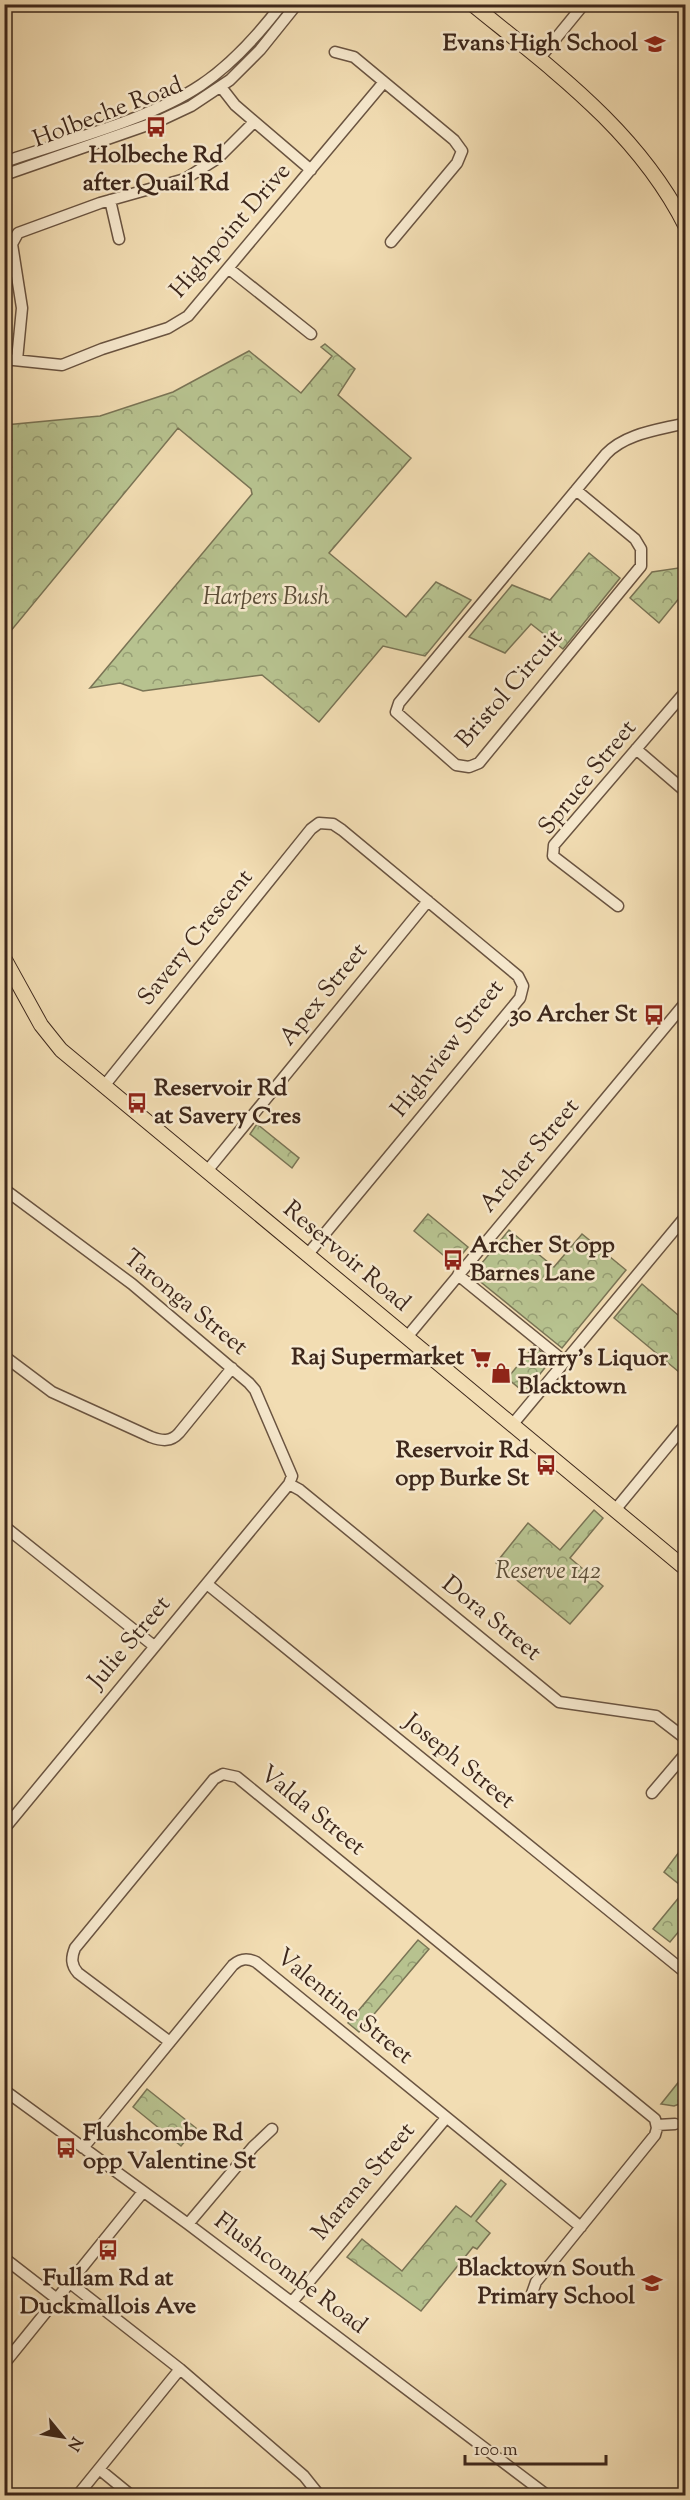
<svg xmlns="http://www.w3.org/2000/svg" width="690" height="2500" viewBox="0 0 690 2500" font-family="'Sorts Mill Goudy',serif">
	<defs>
		<pattern id="park-crowns" width="20" height="18" patternUnits="userSpaceOnUse" patternTransform="scale(1.5)"><rect width="20" height="18" fill="#b7c28f"/><path d="M2 6a3 3 0 1 1 6 0M12 15a3 3 0 1 1 6 0" fill="none" stroke="#969e74"/></pattern>
	</defs>
	<rect width="100%" height="100%" fill="#f2ddb3"/>
	<filter id="stains"><feTurbulence type="fractalNoise" baseFrequency=".00333" numOctaves="4"/><feColorMatrix values="0 0 0 0 .2 0 0 0 0 .09 0 0 0 0 .02 0 0 0 .5 -.17"/></filter>
	<radialGradient id="worn" r=".72"><stop offset=".6" stop-color="#630" stop-opacity="0"/><stop offset="1" stop-color="#630" stop-opacity=".3"/></radialGradient>
	<path fill="url(#park-crowns)" stroke="#7a7455" stroke-width="1.5" d="M325 344 355 369 338 395 411 458 329 553 406 617 436 582 471 600 425 656 383 646 319 722 262 675 143 691 120 683 90 688 252 494 251 489 178 428 5 638V425L100 416 173 392 249 351 301 393 332 356 321 347Z
		M589 553 620 578 563 649 531 624 505 653 469 637 512 585 550 600Z
		M685 567V591L659 623 630 598 652 572Z
		M257 1124 299 1158 292 1168 250 1134Z
		M428 1214 468 1247 454 1264 414 1231Z
		M509 1230 554 1267 582 1234 626 1270 562 1348 472 1275Z
		M642 1284 685 1321V1377L614 1318Z
		M534 1346 551 1360 525 1393 503 1375H510Z
		M594 1510 603 1518 570 1558 603 1586 570 1624 496 1563 528 1523 560 1550Z
		M685 1844 686 1889H685L664 1872Z
		M685 1890V1924L670 1942 653 1929Z
		M418 1940 429 1949 359 2032 348 2023Z
		M685 2074V2102L674 2106 661 2104Z
		M147 2089 196 2128 181 2146 133 2107Z
		M501 2180 506 2184 476 2221 490 2233 477 2249 473 2247 421 2311 347 2257 362 2239 402 2271 456 2206 471 2217Z"/>
	<g fill="none" stroke-linecap="round" stroke-linejoin="round">
		<g stroke="#6a5441" stroke-width="13">
			<path id="minor" d="M335 52 354 57 454 140 462 151 457 163 391 242
				M539 59 584 4
				M221 87 235 105 311 170
				M4 162C64 141 149 120 201 85 232 64 259 34 282 4
				M4 175 159 121 191 106 230 80 260 50 297 4
				M110 200 119 239
				M228 268 311 334
				M4 359 62 365 102 349 168 328 188 316 384 82
				M17 360 22 308 12 244 18 233 100 203 185 179 218 158 254 122
				M576 490 635 539 641 549V566L479 763 469 767 456 765 396 712 399 703 606 454C626 433 659 430 686 423
				M636 749 686 792
				M618 906 553 856 554 845 686 691
				M104 1086 311 829 319 823 333 824 342 830 518 976 523 986 520 998 308 1254
				M207 1171 428 901
				M4 1189 132 1284 249 1383 255 1390 292 1476 289 1484 4 1829
				M458 1275 565 1362
				M407 1337 686 1002
				M4 1356 52 1392 151 1437C162 1441 171 1442 179 1433L232 1368
				M512 1425 686 1216
				M289 1484 300 1490 559 1702 656 1716 686 1739
				M615 1510 686 1424
				M4 1526 154 1646
				M207 1584 686 1973
				M652 1793 686 1753
				M170 2042 78 1973C71 1965 71 1958 75 1948L214 1779 223 1774 237 1777 655 2119 657 2128 655 2135 536 2282 530 2299
				M4 2090 188 2224 548 2496
				M657 2125 675 2124
				M83 2148 233 1965C241 1958 248 1958 256 1962L581 2227
				M188 2224 253 2147 272 2129
				M4 2258 57 2299
				M70 2283 180 2369 304 2476 320 2496
				M292 2302 446 2118
				M4 2364 143 2192
				M99 2469 132 2496
				M77 2496 180 2369"/>
		</g>
		<g stroke="#3d271b" stroke-width="16">
			<path id="major" d="M472 4C553 70 638 131 686 227
				M4 958 41 1025 61 1050 686 1569"/>
		</g>
		<use href="#minor" stroke="#f7e9ce" stroke-width="10"/>
		<use href="#major" stroke="#f2ddb3" stroke-width="14"/>
	</g>
	<defs>
		<g id="school-bare" transform="scale(1.62)"><path d="M0-5L7-2L0 1L-7-2ZM-4 1L0 2.5L4 1V4Q0 6-4 4Z" fill="#8f2418" stroke="#f7e9ce" stroke-width="2.5" paint-order="stroke"/></g>
		<g id="bus-bare" transform="scale(1.62)"><path d="M-5-6H5V4H4V6H2V4H-2V6H-4V4H-5ZM-3.5-4V0h7V-4ZM-3.5 1.2v1.5H-2V1.2ZM2 1.2v1.5H3.5V1.2Z" fill="#8f2418" stroke="#f7e9ce" stroke-width="2.5" paint-order="stroke"/></g>
		<g id="supermarket-bare" transform="scale(1.62)"><path d="M-6-5.5h2.5l.6 2H6L4.5 2H-2.5L-4.4-4H-6ZM-1.5 3.2a1.3 1.3 0 1 0 .1 0ZM3 3.2a1.3 1.3 0 1 0 .1 0Z" fill="#8f2418" stroke="#f7e9ce" stroke-width="2.5" paint-order="stroke"/></g>
		<g id="shop-bare" transform="scale(1.62)"><path d="M-5-2.5h2.3a2.7 3.5 0 0 1 5.4 0H5L5.5 6h-11ZM-1.5-2.5h3a1.5 2.3 0 0 0-3 0Z" fill="#8f2418" stroke="#f7e9ce" stroke-width="2.5" paint-order="stroke"/></g>
	</defs>
	<g fill-rule="evenodd">
		<use href="#school-bare" x="655" y="44"/>
		<use href="#bus-bare" x="156" y="127"/>
		<use href="#bus-bare" x="654" y="1015"/>
		<use href="#bus-bare" x="137" y="1103"/>
		<use href="#bus-bare" x="453" y="1260"/>
		<use href="#supermarket-bare" x="481" y="1358"/>
		<use href="#shop-bare" x="501" y="1373"/>
		<use href="#bus-bare" x="546" y="1465"/>
		<use href="#bus-bare" x="66" y="2148"/>
		<use href="#bus-bare" x="108" y="2250"/>
		<use href="#school-bare" x="652" y="2283"/>
	</g>
	<g text-anchor="middle" dominant-baseline="central" stroke-width="5" stroke-linejoin="round" paint-order="stroke">
		<g font-size="24" font-weight="bold" fill="#3d271b" stroke="#f7e9ce" text-anchor="end">
			<text x="638" y="44">Evans High School</text>
			<text x="156" y="156" text-anchor="middle">Holbeche Rd<tspan x="156" dy="28">after Quail Rd</tspan></text>
			<text x="637" y="1015">30 Archer St</text>
			<text x="154" y="1089" text-anchor="start">Reservoir Rd<tspan x="154" dy="28">at Savery Cres</tspan></text>
			<text x="470" y="1246" text-anchor="start">Archer St opp<tspan x="470" dy="28">Barnes Lane</tspan></text>
			<text x="464" y="1358">Raj Supermarket</text>
			<text x="518" y="1359" text-anchor="start">Harry's Liquor<tspan x="518" dy="28">Blacktown</tspan></text>
			<text x="529" y="1451">Reservoir Rd<tspan x="529" dy="28">opp Burke St</tspan></text>
			<text x="83" y="2134" text-anchor="start">Flushcombe Rd<tspan x="83" dy="28">opp Valentine St</tspan></text>
			<text x="635" y="2269">Blacktown South<tspan x="635" dy="28">Primary School</tspan></text>
			<text x="108" y="2279" text-anchor="middle">Fullam Rd at<tspan x="108" dy="28">Duckmallois Ave</tspan></text>
		</g>
		<g font-size="24" fill="#3d271b" stroke="#f7e9ce">
			<text transform="translate(108 113) rotate(-21)">Holbeche Road</text>
			<text transform="translate(231 231) rotate(-49)">Highpoint Drive</text>
			<text transform="translate(510 689) rotate(-49)">Bristol Circuit</text>
			<text transform="translate(588 778) rotate(-51)">Spruce Street</text>
			<text transform="translate(196 938) rotate(-51)">Savery Crescent</text>
			<text transform="translate(324 995) rotate(-51)">Apex Street</text>
			<text transform="translate(448 1049) rotate(-52)">Highview Street</text>
			<text transform="translate(530 1156) rotate(-50)">Archer Street</text>
			<text transform="translate(346 1257) rotate(40)">Reservoir Road</text>
			<text transform="translate(185 1303) rotate(39)">Taronga Street</text>
			<text transform="translate(491 1619) rotate(39)">Dora Street</text>
			<text transform="translate(130 1643) rotate(-50)">Julie Street</text>
			<text transform="translate(459 1762) rotate(39)">Joseph Street</text>
			<text transform="translate(312 1811) rotate(39)">Valda Street</text>
			<text transform="translate(344 2007) rotate(39)">Valentine Street</text>
			<text transform="translate(364 2182) rotate(-50)">Marana Street</text>
			<text transform="translate(290 2274) rotate(37)">Flushcombe Road</text>
		</g>
		<g font-size="24" font-style="italic" fill="#5c4e38" stroke="#f7e9ce">
			<text x="266" y="598">Harpers Bush</text>
			<text x="548" y="1572">Reserve 142</text>
		</g>
	</g>
	<rect width="690" height="2500" fill="none" stroke="#f2ddb3" stroke-width="24"/>
	<rect x="6" y="6" width="678" height="2488" fill="none" stroke="#3d271b" stroke-width="3"/>
	<rect x="12" y="12" width="666" height="2476" fill="none" stroke="#3d271b" stroke-width="1.5"/>
	<g transform="translate(63 2437) rotate(120)" stroke="#f7e9ce" stroke-width="4.5" paint-order="stroke">
	<path d="M0-4.5L10 22L0 15L-10 22Z" fill="#3d271b"/>
	<text y="-9" font-size="16" font-weight="bold" text-anchor="middle" fill="#3d271b">N</text>
	</g>
	<path d="M465 2455v9h141v-9" fill="none" stroke="#3d271b" stroke-width="3"/>
	<text x="474" y="2455" font-size="18" fill="#3d271b" stroke="#f7e9ce" stroke-width="4.5" paint-order="stroke">100 m</text>
	<rect width="100%" height="100%" filter="url(#stains)"/>
	<rect width="100%" height="100%" fill="url(#worn)"/>
</svg>
